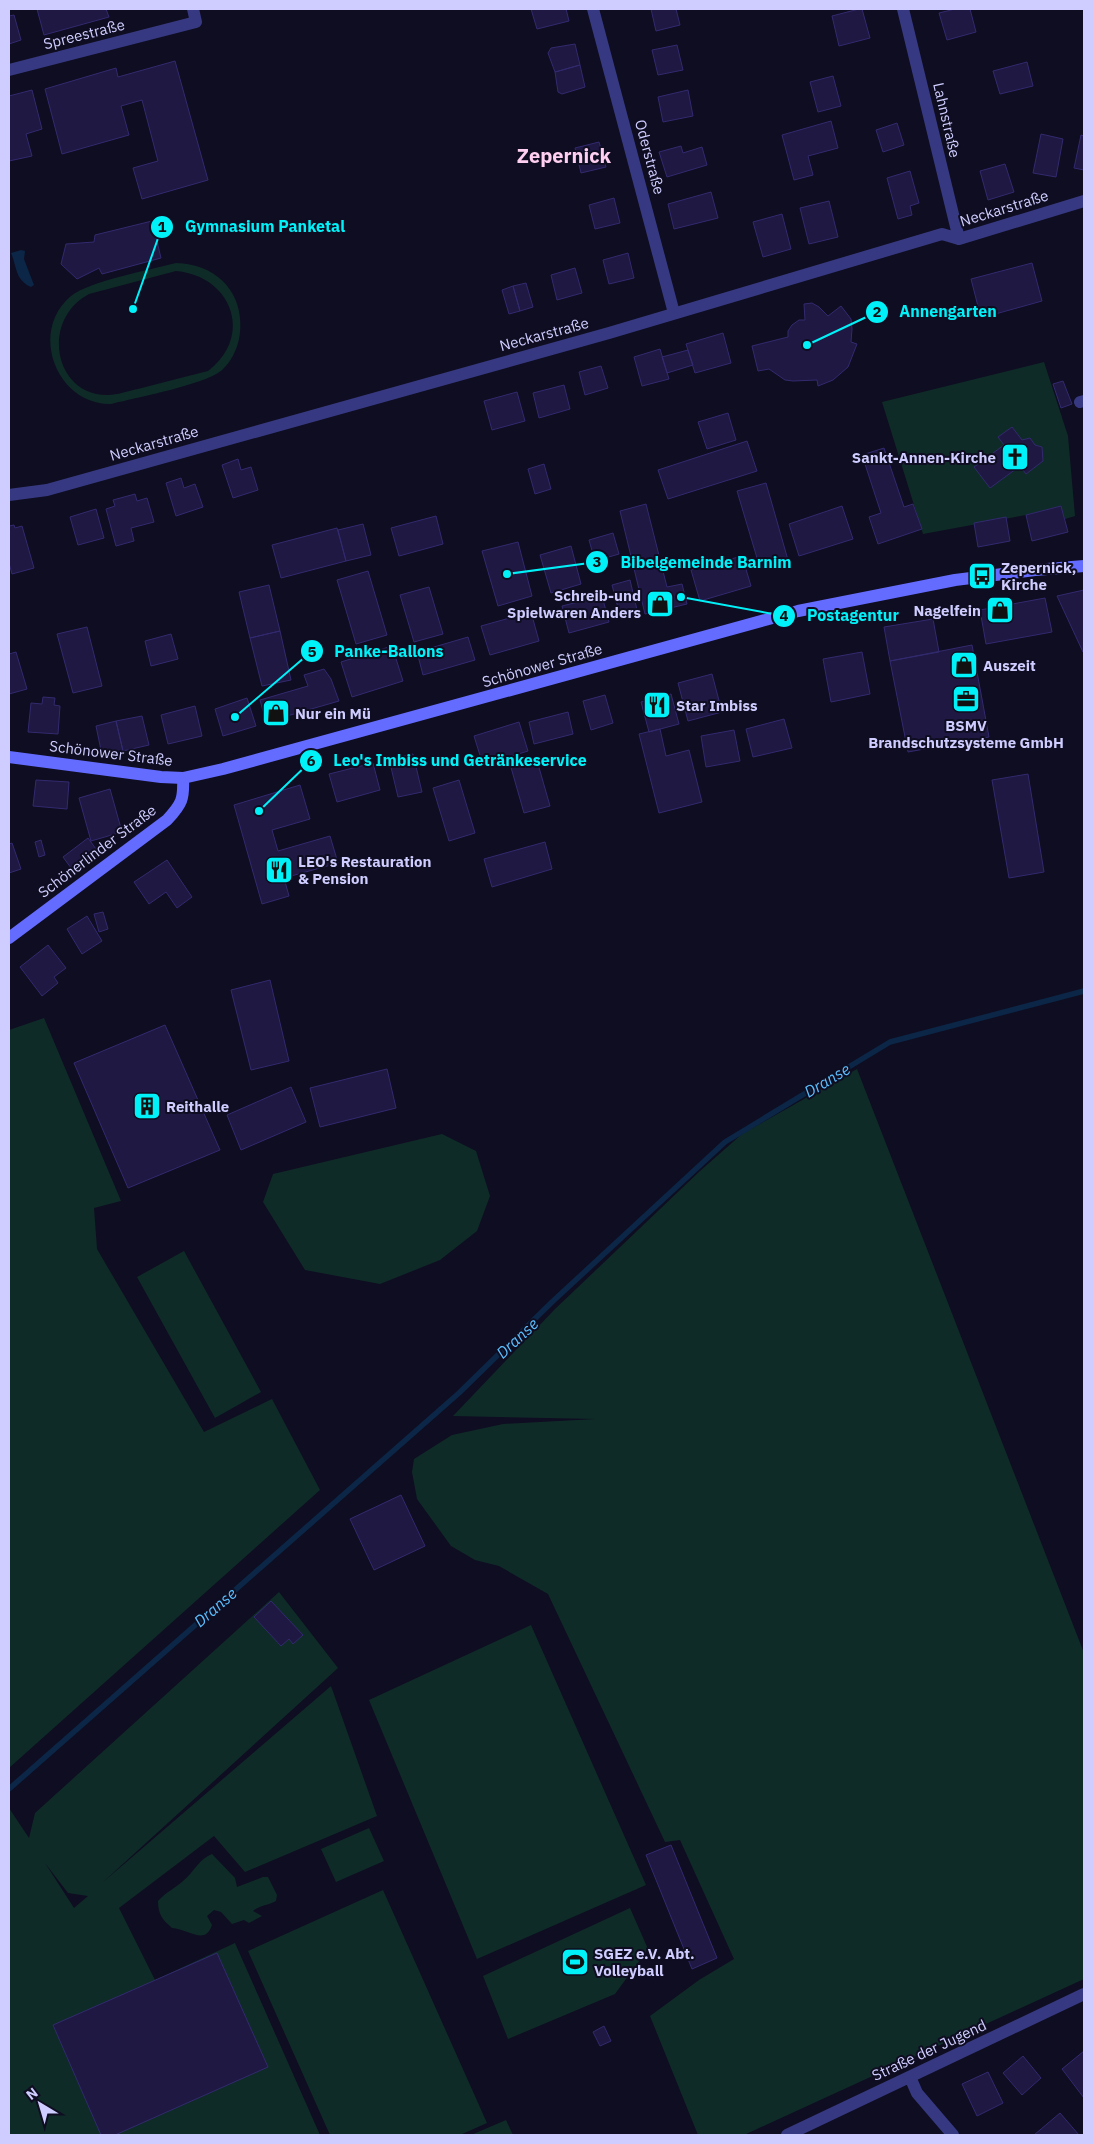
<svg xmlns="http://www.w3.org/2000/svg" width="1093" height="2144" viewBox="0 0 1093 2144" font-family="'IBM Plex Sans',sans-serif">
	<rect width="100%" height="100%" fill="#0f0d21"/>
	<path fill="#0f2b28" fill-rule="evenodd" d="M176 263C219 264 247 296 239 339 237 349 231 362 223 369 209 384 134 398 111 404 57 405 28 332 71 296 90 281 150 270 176 263ZM176 271C232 276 254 336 208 371 184 377 161 383 138 389 128 391 117 395 108 395 54 396 40 320 89 294Z
		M1044 362 1068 436 1075 516 1065 519 1061 506 1026 515 923 534 882 402Z
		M44 1018 121 1201 94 1208 97 1249 204 1432 272 1399 320 1490 9 1768V1030Z
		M857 1069 1084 1653V1979L744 2135H698L650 2016 699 1980 734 1959 680 1840 665 1842 548 1594 499 1566 475 1560 451 1546 417 1499 412 1472 414 1459 452 1435 503 1424 595 1419 453 1416 555 1309 700 1171 742 1134Z
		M442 1134 476 1151 490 1196 477 1231 440 1260 380 1284 305 1270 263 1202 273 1174Z
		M184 1251 261 1392 215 1418 137 1277Z
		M279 1592 338 1668 102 1883 331 1686 377 1816 245 1872 214 1836 119 1908 155 1980 235 1943 320 2135H9V1808L29 1838 35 1813ZM45 1863 68 1893 88 1896 74 1908Z
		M531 1625 646 1885 477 1959 369 1700Z
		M369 1828 384 1861 336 1882 321 1849Z
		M212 1854 235 1878 237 1887 263 1877H268L277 1895 276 1901C269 1905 258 1906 253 1911L262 1916 249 1923 244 1920 232 1924 221 1912 214 1910 207 1916 212 1925C205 1946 189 1929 172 1928 163 1920 158 1915 158 1901 166 1892 174 1889 183 1881 194 1872 199 1859 212 1854Z
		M383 1890 487 2123 460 2135H330L248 1951Z
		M630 1908 648 1949 615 1994 508 2039 483 1976Z
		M506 2120 513 2135H471Z"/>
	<path fill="#0b2646" d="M21 250 25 251 24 259 34 285 31 287C15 280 17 267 11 253Z"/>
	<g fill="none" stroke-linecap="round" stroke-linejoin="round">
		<path stroke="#0b2646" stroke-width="5.5" d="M9 1789 459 1393 552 1302 725 1142 890 1042 1084 991"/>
	</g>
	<path fill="#1e1842" stroke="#322a6f" d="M37 9H106L109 17 44 35Z
		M531 9H566L569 21 537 29Z
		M651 9H676L680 25 656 31Z
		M859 9H862L870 38 839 46 832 16Z
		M955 9H970L976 32 947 40 939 13Z
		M14 15 21 40 9 44V16Z
		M575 44 580 65 555 72 548 53 551 48Z
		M677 45 683 70 658 75 652 50Z
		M175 61 208 180 142 199 133 168 158 161 142 100 121 106 129 135 62 154 45 89 116 68 118 77Z
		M1027 62 1033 86 1000 94 993 71Z
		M580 65 585 87 562 94 558 92 555 72Z
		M833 76 841 106 818 112 810 82Z
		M32 90 42 129 26 134 32 156 9 161V96Z
		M688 90 693 116 663 122 658 97Z
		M831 121 838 148 808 156 813 175 794 180 782 135Z
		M897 123 904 145 883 152 876 130Z
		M1041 134 1063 139 1056 177 1033 173Z
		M1081 135 1084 136V170L1074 168Z
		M599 142 606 167 581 173 575 148Z
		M681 146 683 153 702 147 707 165 667 177 659 152Z
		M1005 164 1014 192 988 200 980 171Z
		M910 171 919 203 910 206 912 215 898 219 887 178Z
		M711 192 718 218 674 229 668 204Z
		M614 198 620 223 595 229 589 205Z
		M829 201 838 237 809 244 800 208Z
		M782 214 791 249 763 257 753 222Z
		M152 221 161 258 102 274 99 268 77 279 61 264 66 244 94 242 95 235Z
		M628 253 634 278 609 284 603 260Z
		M1032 263 1042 301 981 318 971 279Z
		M575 268 582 293 557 300 551 275Z
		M526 283 533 307 520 311 513 286Z
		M513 286 520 311 509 314 502 290Z
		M812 303 819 307 828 316 841 306 851 319 852 329 851 342 857 344 848 367 833 380 818 386 817 380 793 381 785 380 769 369 758 371 752 346 788 337V331L792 325 799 320H805L804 304Z
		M723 333 731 363 695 373 686 344Z
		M660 349 669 379 642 386 634 357Z
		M688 350 693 365 667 373 662 357Z
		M601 366 608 388 585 395 579 372Z
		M1063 381 1072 404 1061 408 1053 384Z
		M564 385 570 409 539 418 533 393Z
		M517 392 525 421 492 430 484 401Z
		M728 413 736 440 707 449 698 422Z
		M1012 427 1022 440 1030 438 1035 445 1042 447 1043 461 1026 474 1020 466 990 488 974 467 1004 445 998 437Z
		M747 441 757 471 668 499 658 470Z
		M884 448 904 507 913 504 922 529 878 544 869 517 881 513 862 455Z
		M238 459 241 470 251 467 258 490 233 498 222 465Z
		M544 464 551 489 535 494 528 469Z
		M181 478 184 488 195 484 203 507 176 516 166 483Z
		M766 483 788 560 760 568 737 491Z
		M135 494 137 501 147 498 154 522 131 528 134 541 116 546 106 509 115 506 113 500Z
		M646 504 667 587 682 584 687 604 645 614 620 511Z
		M842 506 853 539 799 556 789 524Z
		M1061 506 1068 532 1032 541 1026 515Z
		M96 509 104 538 78 545 70 517Z
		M436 516 443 544 399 556 391 528Z
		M1006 517 1010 541 978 547 974 523Z
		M363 524 371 555 346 561 338 530Z
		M14 525 15 528 22 526 34 568 12 574 9 563V526Z
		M337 528 346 561 281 578 272 545Z
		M613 533 619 554 595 561 589 540Z
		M518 542 532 596 498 606 482 551Z
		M571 546 581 584 551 593 540 555Z
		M742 556 751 586 700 601 691 570Z
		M368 571 387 635 356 644 337 580Z
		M630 580 638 614 621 619 612 585Z
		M269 585 280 631 250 638 239 592Z
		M429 587 443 634 414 642 400 595Z
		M1084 590V651L1083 652 1057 596Z
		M602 596 609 622 569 633 562 606Z
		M1045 598 1052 632 986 644 980 610Z
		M531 612 539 641 490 655 481 626Z
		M933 619 939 652 890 661 884 627Z
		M87 627 102 686 73 693 57 634Z
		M280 631 291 680 262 686 250 638Z
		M171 634 178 659 151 666 145 641Z
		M468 637 475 660 423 675 417 652Z
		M972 645 989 737 908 752 890 661Z
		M392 646 403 681 352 697 341 662Z
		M16 652 27 689 9 694V654Z
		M862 652 870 694 831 702 823 659Z
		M324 669 331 679 339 701 266 722 260 700 308 686 304 675Z
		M712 674 722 712 688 721 678 683Z
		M671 694 679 724 649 732 641 702Z
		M605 695 613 723 591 730 583 701Z
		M43 697 55 698 54 705 60 706 58 734 28 732 31 703 42 704Z
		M247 698 256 726 223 736 215 709Z
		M195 706 202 736 168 744 161 715Z
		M568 712 573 734 534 744 529 722Z
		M142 716 149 745 123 751 116 721Z
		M784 719 792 748 753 757 746 729Z
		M116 721 123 751 102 755 96 726Z
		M519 722 528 751 483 765 474 736Z
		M660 729 666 756 689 750 702 802 659 813 639 734Z
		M734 730 740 761 706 767 701 736Z
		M413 754 422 792 398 797 389 759Z
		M536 757 550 806 524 813 510 764Z
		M373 763 380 790 337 802 329 774Z
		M1028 774 1044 872 1009 878 992 780Z
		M36 780 69 782 67 809 33 806Z
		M459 780 475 833 449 841 433 788Z
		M300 785 310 819 272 830 278 851 330 836 338 863 284 878 289 896 262 904 234 805Z
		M110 789 122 832 91 841 79 798Z
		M88 838 96 849 71 868 63 857Z
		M41 840 45 855 39 857 35 842Z
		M545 842 552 869 492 887 484 859Z
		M12 843 21 869 9 873V844Z
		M167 860 192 897 177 908 166 892 149 904 134 882Z
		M103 912 108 929 99 932 94 914Z
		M87 916 102 941 82 954 67 929Z
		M48 945 66 968 54 977 58 983 42 996 20 967Z
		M270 980 289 1061 251 1070 231 990Z
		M165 1025 220 1150 128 1188 74 1063Z
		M387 1069 396 1108 320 1127 310 1088Z
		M291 1087 306 1122 241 1150 227 1115Z
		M401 1495 425 1546 374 1570 350 1519Z
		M271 1601 303 1635 293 1644 289 1639 281 1646 254 1617Z
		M671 1845 717 1958 692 1969 646 1855Z
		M217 1953 268 2067 115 2135H101L53 2025Z
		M604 2026 611 2041 600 2046 593 2032Z
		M1084 2051V2098L1062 2069Z
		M1023 2056 1041 2078 1022 2095 1003 2073Z
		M988 2072 1003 2103 977 2116 962 2084Z
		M1060 2113 1079 2135H1034Z"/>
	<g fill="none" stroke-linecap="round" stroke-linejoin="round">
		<path stroke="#363981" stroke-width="12" d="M593 9 674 313
			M903 9 959 239
			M9 70 196 22 193 9
			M1080 402 1084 401
			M9 495 47 490 609 333 942 234 959 239 1084 201
			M910 2077 917 2093 953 2135
			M787 2135 1084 1994"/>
		<path stroke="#646bff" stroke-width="12" d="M9 757 161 777 183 778 223 769 798 611 955 580 1035 570 1084 566
			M9 938 167 820C182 804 184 799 183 778"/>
	</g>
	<defs>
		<g id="church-square" transform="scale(1.4375)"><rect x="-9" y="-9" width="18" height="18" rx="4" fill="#00f1f8" stroke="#0f0d21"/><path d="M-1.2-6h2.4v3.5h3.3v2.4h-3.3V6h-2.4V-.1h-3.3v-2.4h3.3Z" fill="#111"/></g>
		<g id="bus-square" transform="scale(1.4375)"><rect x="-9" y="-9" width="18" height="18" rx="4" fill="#00f1f8" stroke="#0f0d21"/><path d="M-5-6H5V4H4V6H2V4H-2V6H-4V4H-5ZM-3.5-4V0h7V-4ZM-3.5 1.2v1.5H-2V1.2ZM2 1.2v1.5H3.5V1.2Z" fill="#111"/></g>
		<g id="shop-square" transform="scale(1.4375)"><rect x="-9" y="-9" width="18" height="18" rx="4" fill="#00f1f8" stroke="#0f0d21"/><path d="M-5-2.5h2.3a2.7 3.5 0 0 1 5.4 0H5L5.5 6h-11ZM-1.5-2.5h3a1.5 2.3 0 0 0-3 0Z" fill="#111"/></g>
		<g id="office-square" transform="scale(1.4375)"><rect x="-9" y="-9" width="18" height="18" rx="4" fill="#00f1f8" stroke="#0f0d21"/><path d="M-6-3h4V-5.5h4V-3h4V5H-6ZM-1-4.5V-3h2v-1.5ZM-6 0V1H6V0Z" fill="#111"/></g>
		<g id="restaurant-square" transform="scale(1.4375)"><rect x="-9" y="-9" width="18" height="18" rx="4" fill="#00f1f8" stroke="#0f0d21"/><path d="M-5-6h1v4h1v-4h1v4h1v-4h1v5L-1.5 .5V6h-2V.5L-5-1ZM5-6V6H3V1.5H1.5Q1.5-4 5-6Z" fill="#111"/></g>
		<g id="building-square" transform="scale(1.4375)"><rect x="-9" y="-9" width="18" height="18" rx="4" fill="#00f1f8" stroke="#0f0d21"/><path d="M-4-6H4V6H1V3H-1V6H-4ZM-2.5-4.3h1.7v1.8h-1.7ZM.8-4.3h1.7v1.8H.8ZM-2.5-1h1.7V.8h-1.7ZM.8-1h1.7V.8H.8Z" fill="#111"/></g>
		<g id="stadium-square" transform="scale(1.4375)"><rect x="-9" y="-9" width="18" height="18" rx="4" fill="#00f1f8" stroke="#0f0d21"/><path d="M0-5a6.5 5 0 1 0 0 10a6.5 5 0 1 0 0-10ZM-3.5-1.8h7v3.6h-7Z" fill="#111"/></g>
	</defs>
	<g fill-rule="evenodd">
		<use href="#church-square" x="1015" y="457"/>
		<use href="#bus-square" x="982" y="576"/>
		<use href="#shop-square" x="660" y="604"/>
		<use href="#shop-square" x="1000" y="610"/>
		<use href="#shop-square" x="964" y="665"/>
		<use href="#office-square" x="966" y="699"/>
		<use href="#restaurant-square" x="657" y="705"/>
		<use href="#shop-square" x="276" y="713"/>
		<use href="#restaurant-square" x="279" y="870"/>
		<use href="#building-square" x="147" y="1106"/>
		<use href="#stadium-square" x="575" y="1962"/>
	</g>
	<g text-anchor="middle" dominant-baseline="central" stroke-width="4" stroke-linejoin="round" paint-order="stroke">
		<g font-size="15" fill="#cfcdff" stroke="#0f0d21">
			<text transform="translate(84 34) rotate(-14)">Spreestraße</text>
			<text transform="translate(947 120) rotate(77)">Lahnstraße</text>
			<text transform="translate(650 157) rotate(75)">Oderstraße</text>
			<text transform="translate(1004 208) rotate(-17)">Neckarstraße</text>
			<text transform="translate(544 334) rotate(-15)">Neckarstraße</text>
			<text transform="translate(154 443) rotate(-16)">Neckarstraße</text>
			<text transform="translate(542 665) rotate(-16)">Schönower Straße</text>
			<text transform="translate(111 753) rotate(7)">Schönower Straße</text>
			<text transform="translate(97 851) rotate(-37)">Schönerlinder Straße</text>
			<text transform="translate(929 2050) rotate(-25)">Straße der Jugend</text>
		</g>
		<g font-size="15" font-weight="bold" fill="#cfcdff" stroke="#0f0d21" text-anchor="start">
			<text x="996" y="457" text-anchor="end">Sankt-Annen-Kirche</text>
			<text x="1001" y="567">Zepernick,<tspan x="1001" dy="17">Kirche</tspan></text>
			<text x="641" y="595" text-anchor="end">Schreib-und<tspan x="641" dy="17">Spielwaren Anders</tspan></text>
			<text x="981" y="610" text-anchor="end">Nagelfein</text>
			<text x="983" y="665">Auszeit</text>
			<text x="676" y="705">Star Imbiss</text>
			<text x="295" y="713">Nur ein Mü</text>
			<text x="966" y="725" text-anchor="middle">BSMV<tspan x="966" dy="17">Brandschutzsysteme GmbH</tspan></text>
			<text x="298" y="861">LEO's Restauration<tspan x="298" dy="17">&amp; Pension</tspan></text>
			<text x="166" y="1106">Reithalle</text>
			<text x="594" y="1953">SGEZ e.V. Abt.<tspan x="594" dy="17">Volleyball</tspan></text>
		</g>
		<g font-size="16" font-style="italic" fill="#5bbfff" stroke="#0f0d21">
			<text transform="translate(827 1080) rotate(-31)">Dranse</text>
			<text transform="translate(517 1338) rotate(-43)">Dranse</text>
			<text transform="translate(215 1607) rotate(-41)">Dranse</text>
		</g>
		<g font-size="20" font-weight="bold" fill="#ffcff1" stroke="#0f0d21">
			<text x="564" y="155">Zepernick</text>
		</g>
	</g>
	<path fill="none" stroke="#00f1f8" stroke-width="2" d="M133 309L162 227M807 345L877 312M507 574L597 562M681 597L784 616M235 717L312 651M259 811L311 761"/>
	<g fill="#00f1f8" stroke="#0f0d21" stroke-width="2">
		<circle cx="133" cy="309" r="5"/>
		<circle cx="807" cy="345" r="5"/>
		<circle cx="507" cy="574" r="5"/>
		<circle cx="681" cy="597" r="5"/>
		<circle cx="235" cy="717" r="5"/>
		<circle cx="259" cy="811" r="5"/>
		<circle cx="162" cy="227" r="12"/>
		<circle cx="877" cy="312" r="12"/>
		<circle cx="597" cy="562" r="12"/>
		<circle cx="784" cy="616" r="12"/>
		<circle cx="312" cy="651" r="12"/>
		<circle cx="311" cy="761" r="12"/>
	</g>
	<g font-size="15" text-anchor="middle" font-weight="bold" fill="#111">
		<text x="162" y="232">1</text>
		<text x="877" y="317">2</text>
		<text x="597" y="567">3</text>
		<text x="784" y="621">4</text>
		<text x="312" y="657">5</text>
		<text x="311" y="766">6</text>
	</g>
	<g font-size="16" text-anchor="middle" font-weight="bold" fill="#00f1f8" stroke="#0f0d21" stroke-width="4" stroke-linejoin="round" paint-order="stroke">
		<text x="265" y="232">Gymnasium Panketal</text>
		<text x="948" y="317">Annengarten</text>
		<text x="706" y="568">Bibelgemeinde Barnim</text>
		<text x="853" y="621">Postagentur</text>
		<text x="389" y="657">Panke-Ballons</text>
		<text x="460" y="766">Leo's Imbiss und Getränkeservice</text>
	</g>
	<rect width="1093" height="2144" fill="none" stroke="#cfcdff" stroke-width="20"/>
	<g transform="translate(40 2104) rotate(322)" stroke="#0f0d21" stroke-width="4" paint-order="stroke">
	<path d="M0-4L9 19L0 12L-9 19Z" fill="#cfcdff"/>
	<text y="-8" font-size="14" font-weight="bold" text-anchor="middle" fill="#cfcdff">N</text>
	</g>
</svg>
